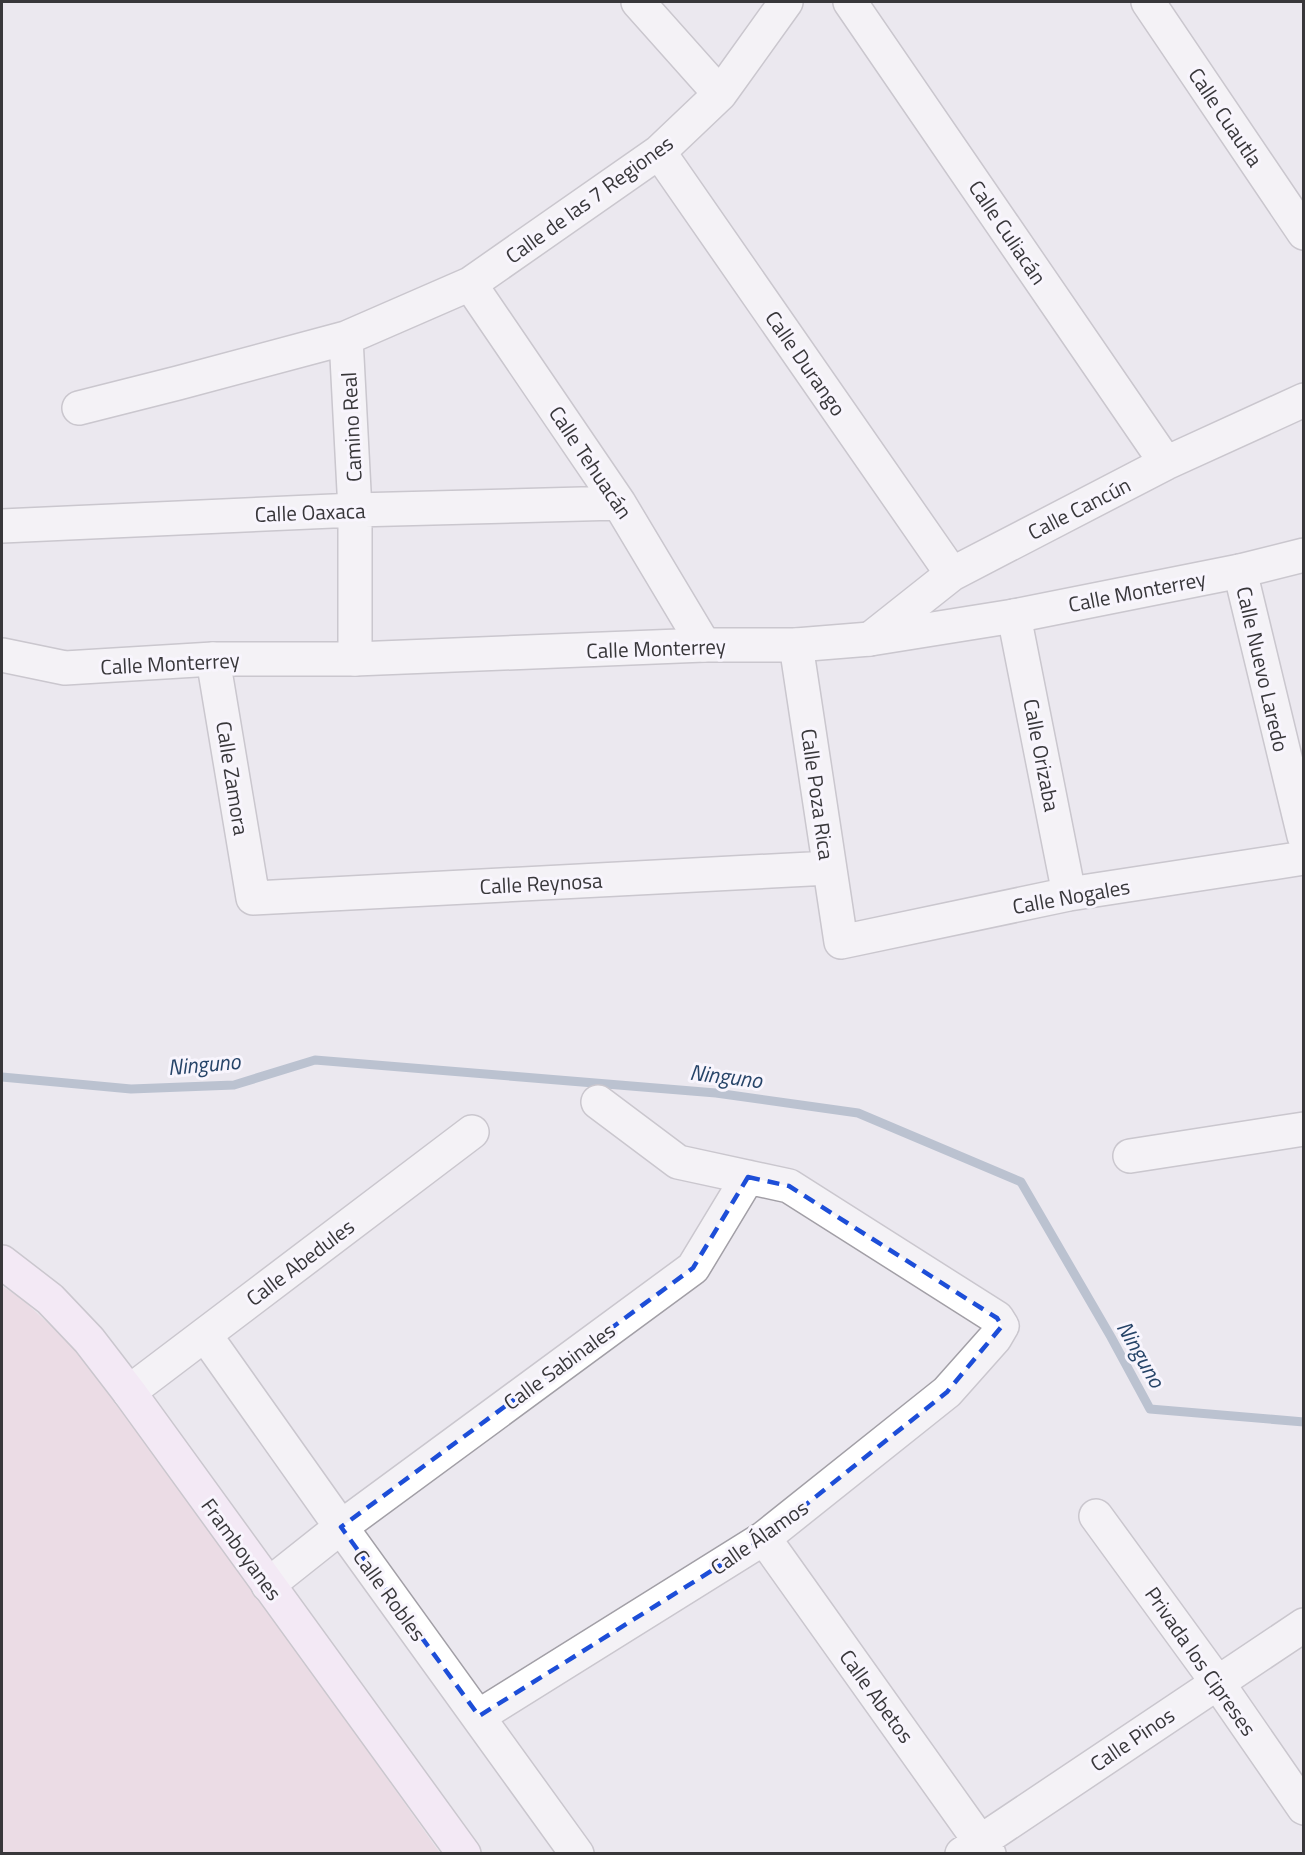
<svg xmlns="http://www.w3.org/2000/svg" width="1305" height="1855" viewBox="0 0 1305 1855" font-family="'Titillium Web',sans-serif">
	<rect width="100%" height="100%" fill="#ebe8ef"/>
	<path fill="#eccfd9" d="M2 1286 22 1299 82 1355 143 1434 440 1853H2Z"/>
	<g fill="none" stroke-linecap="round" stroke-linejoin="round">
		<path stroke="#8195ac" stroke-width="9" d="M2 1077 131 1089 234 1085 315 1060 716 1093 858 1113 1021 1182 1111 1337 1150 1409 1304 1422"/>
		<g stroke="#a29fa6" stroke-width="36">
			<path id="minor" d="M638 2 720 94
				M850 2 1166 463
				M1148 2 1304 233
				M659 152 952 574
				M470 284 619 503 704 645
				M346 338 355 510V659
				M79 408 178 383 346 338 470 284 659 152 720 94 786 2
				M2 526 355 510 619 503
				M1240 571 1304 836
				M1014 616 1069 894
				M870 639 952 574 1166 463 1304 400
				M796 645 841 942 1069 894 1304 858
				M213 659 253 898 829 868
				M1130 1156 1304 1129
				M205 1335 341 1527 577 1854
				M129 1392 472 1132
				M1096 1516 1217 1682 1304 1808
				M764 1538 989 1854
				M268 1585 341 1527 693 1268 748 1177
				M479 1716 764 1538 947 1392 995 1338 1002 1326 997 1318 789 1186 678 1162 598 1102
				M962 1854 1304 1625"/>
		</g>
		<g stroke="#a29fa6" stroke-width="36">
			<path id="tertiary" d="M2 655 65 668 213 659H355L704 645H796L870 639 1014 616 1240 571 1304 555"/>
		</g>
		<g stroke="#a29fa6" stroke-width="36">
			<path id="secondary" d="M2 1262 50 1299 89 1340 129 1392 464 1854"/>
		</g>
		<use href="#minor" stroke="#fff" stroke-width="33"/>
		<use href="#tertiary" stroke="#fff" stroke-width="33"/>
		<use href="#secondary" stroke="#fdebfc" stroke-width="33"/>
	</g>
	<path d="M0 0H1305V1855H0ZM748 1177 789 1186 997 1318 1002 1326 947 1392 764 1538 479 1716 341 1527 693 1268Z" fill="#ebe8ef" fill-opacity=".55" fill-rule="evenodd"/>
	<path fill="none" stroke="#1d4ed8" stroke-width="4.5" stroke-dasharray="12 8" stroke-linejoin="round" d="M748 1177 789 1186 997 1318 1002 1326 947 1392 764 1538 479 1716 341 1527 693 1268Z"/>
	<g text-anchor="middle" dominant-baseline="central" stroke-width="6" stroke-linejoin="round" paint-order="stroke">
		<g font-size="21" fill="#38373a" stroke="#f8f5fd">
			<text transform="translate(1226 117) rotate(56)">Calle Cuautla</text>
			<text transform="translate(589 199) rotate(-36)">Calle de las 7 Regiones</text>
			<text transform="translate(1008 232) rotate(56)">Calle Culiacán</text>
			<text transform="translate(806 363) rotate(55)">Calle Durango</text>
			<text transform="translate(351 427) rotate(-93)">Camino Real</text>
			<text transform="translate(591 462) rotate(56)">Calle Tehuacán</text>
			<text transform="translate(1079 508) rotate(-27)">Calle Cancún</text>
			<text transform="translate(310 512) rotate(-2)">Calle Oaxaca</text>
			<text transform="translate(1137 591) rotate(-11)">Calle Monterrey</text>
			<text transform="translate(656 648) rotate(-2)">Calle Monterrey</text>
			<text transform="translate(170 663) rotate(-3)">Calle Monterrey</text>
			<text transform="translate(1263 669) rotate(77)">Calle Nuevo Laredo</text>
			<text transform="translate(1042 755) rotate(79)">Calle Orizaba</text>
			<text transform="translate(233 778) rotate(81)">Calle Zamora</text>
			<text transform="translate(818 794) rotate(82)">Calle Poza Rica</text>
			<text transform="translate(541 883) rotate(-3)">Calle Reynosa</text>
			<text transform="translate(1071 896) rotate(-10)">Calle Nogales</text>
			<text transform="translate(300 1262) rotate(-37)">Calle Abedules</text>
			<text transform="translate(559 1366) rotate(-36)">Calle Sabinales</text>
			<text transform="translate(759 1537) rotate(-35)">Calle Álamos</text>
			<text transform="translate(242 1549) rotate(54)">Framboyanes</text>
			<text transform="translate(390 1595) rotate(54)">Calle Robles</text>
			<text transform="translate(1201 1661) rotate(55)">Privada los Cipreses</text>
			<text transform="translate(877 1696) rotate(54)">Calle Abetos</text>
			<text transform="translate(1132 1739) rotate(-34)">Calle Pinos</text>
		</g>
		<g font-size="22" font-style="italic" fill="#264468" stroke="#f8f5fd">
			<text transform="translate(204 1064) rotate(-5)">Ninguno</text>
			<text transform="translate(726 1076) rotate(7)">Ninguno</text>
			<text transform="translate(1141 1354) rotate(60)">Ninguno</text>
		</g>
	</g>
	<rect width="1305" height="1855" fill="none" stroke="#38373a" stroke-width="6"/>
</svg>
